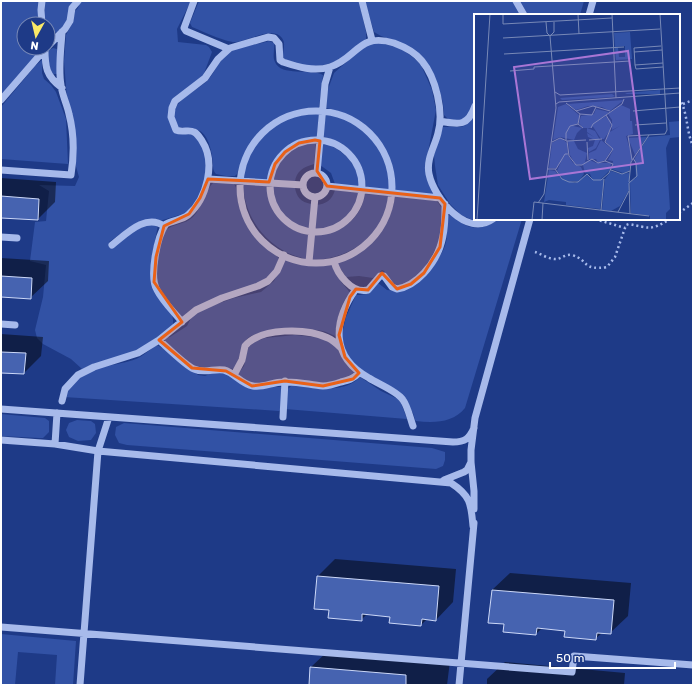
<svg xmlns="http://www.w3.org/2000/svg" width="694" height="686" viewBox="0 0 694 686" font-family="Rubik,sans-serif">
	<rect width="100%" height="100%" fill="#1e3a87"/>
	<path fill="#3252a5" d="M1 1H39L40 24H24V48H43L1 98Z
		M45 1H76L68 20 58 32 53 33 48 31V24H44Z
		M80 1H191L177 29 178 42 206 45 209 47 212 52 203 76 170 107 180 132 195 135C200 143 204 149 206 158 210 176 200 202 186 213L123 232 109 242 112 245C123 238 144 221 158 225L153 251 151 277 172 314 173 320V325C157 337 143 349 124 355 110 360 96 362 82 369L71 359 43 344 37 338 35 330 43 297 46 265 30 261 35 222 46 221 49 191 39 185 75 186 79 177 75 163 67 99 64 61 66 35 73 22 75 11 78 8Z
		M199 1H359L366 32V39C339 64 319 74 284 59 281 52 287 45 282 38 273 26 248 41 236 42 227 43 202 31 192 27L190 23Z
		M365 1H514L521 15H475V100L469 114 461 121 448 119 444 115 443 103 439 89 424 62 398 42 381 36 374 32Z
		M520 1H584L580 15H528Z
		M269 41 274 43C275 49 272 56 275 62 281 77 311 68 323 75L319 108C273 110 251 131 237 174L235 176H226L216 174C213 171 213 167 213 163 212 153 209 136 200 131 194 128 185 128 178 127 177 122 172 116 175 110 179 97 198 90 208 80 216 71 219 58 230 51 241 45 257 45 269 41Z
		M376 42 400 48 414 58 421 65 432 90 436 110 428 152 435 195 395 191C395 157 377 126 344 113 339 111 332 110 326 108L327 92 334 73 351 58 359 49Z
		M53 48 57 49V74H53C48 67 48 58 49 50Z
		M42 60V73L44 79 51 85 56 92 66 119 68 164 1 159V107L35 66Z
		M475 111V219H489L475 221 461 215 450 204 438 185 435 166 434 155 443 127C463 126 464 132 475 111Z
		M326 112C362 120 393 152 390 190L366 188C365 161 350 143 323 137Z
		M310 113H319L317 137C290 137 272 154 267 180L242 178C249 141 274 119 310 113Z
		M316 142 314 164C304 167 296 171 295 182L272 181C276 158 293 143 316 142Z
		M323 143C343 148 360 167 360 188L335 184 331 173 320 165Z
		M215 181 234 184C238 189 237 195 238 202 241 213 245 224 252 233 258 241 277 254 279 259L273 272 265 280 193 308 182 317C175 309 165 300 160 290 151 275 160 247 165 231 173 223 185 225 193 217 203 207 204 190 215 181Z
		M243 181 268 183C268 208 283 231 309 235L306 259C269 251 243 219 243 181Z
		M272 185 295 187C296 197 301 202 311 204L309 229C288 226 272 206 272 185Z
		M335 190 360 193C357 214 335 231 314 230L316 205C326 204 332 200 335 190Z
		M365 194 389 196C386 235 348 260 312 260L314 235C339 235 361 220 365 194Z
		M395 196 436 201C458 215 424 291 395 285 389 281 388 272 382 270L373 278 359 276 346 277 337 263C367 255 391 227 395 196Z
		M448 215C454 216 457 220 462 223 472 231 489 228 497 219H522L465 408C453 423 434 423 416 421L415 420 413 413 402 395 364 372 350 360 341 338 346 317 356 295C367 295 371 293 376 284L378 283 387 290 396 291C415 278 440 267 446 242 448 234 446 222 448 215Z
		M285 259C300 265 316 267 331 264L342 283 348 290 350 293C339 304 337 322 335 336 332 335 329 333 326 332 312 327 259 328 248 338 239 346 241 360 234 369 224 367 215 370 206 370 193 369 175 350 165 341L164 339 165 337H170L184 328 187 326 192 316 208 307 234 298 261 292 274 281Z
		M295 335 313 337 330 340 335 345 342 358 355 372 353 377 323 384 274 380 256 385 242 379 238 374 244 366 248 348 254 342 265 338Z
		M157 345 170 352 198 375 205 376 215 372 225 373 267 387H281L282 390V409L279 411 64 397 65 394C69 389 72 383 77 379 93 365 118 366 136 359 145 355 150 349 157 345Z
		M360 377 381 391 398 399 401 403 407 419 285 409 286 391 291 386C313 385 342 396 360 377Z
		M1 414 45 418 49 421V432L43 438H39L1 436Z
		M77 420 91 421 95 424 96 433 91 440 78 441 69 437 66 430 69 423Z
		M124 423 432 448 445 452V460L443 466 436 469 127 445 119 443 115 435 116 427Z
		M1 634 76 641 73 685H55L57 655 18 652 15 685H1Z"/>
	<path fill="#0007" d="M1 178 56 182 55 202 38 219 1 217Z
		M1 258 49 261 48 281 30 298 1 296Z
		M1 334 43 337 41 356 24 373 1 372Z
		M335 559 456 569 453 602 436 620 427 619 421 625 391 616 367 614 361 620 330 609 315 608 318 576Z
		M510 573 631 583 628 616 610 633H602L595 639 566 630 542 628 536 634 505 623 490 622 492 590Z
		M329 650 450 661 447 685H310L311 667Z
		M505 662 625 673 624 685H487V679Z"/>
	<path fill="#4663b0" stroke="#ccd8f8" d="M1 196 39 199 38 220 1 218Z
		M1 276 32 278 31 299 1 297Z
		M1 352 26 353 24 374 1 373Z
		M317 576 439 586 436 621 422 619 421 626 389 623 390 617 362 614V621L328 618 329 610 314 609Z
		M492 590 614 600 611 634 597 633 596 640 564 637 565 631 537 628 536 635 503 632 504 624 488 623Z
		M310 667 406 675V685H309Z"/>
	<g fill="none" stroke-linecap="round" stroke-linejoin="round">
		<path stroke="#a7baeb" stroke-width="2.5" stroke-dasharray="2 3" stroke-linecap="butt" d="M679 98C688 112 686 131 693 146
			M683 104 693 100
			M679 213 693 203
			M595 219 625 228
			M535 252C541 254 550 260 557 259 562 258 566 254 572 255 589 260 582 271 607 267L615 257 626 225 629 224C649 228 651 231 670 219"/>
		<path stroke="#a7baeb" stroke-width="7" d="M42 1 41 10 42 24
			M194 1 184 28 186 31 229 49
			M362 1 372 40
			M516 1 524 15
			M589 15 593 1
			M48 46 65 29 70 21 72 8 78 1
			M45 49C45 67 46 76 62 88
			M1 100 46 48
			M240 187a76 76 0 1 1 152 0a76 76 0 1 1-152 0Z
			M440 121C460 125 468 126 475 106
			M270 186a46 46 0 1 1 92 0a46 46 0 1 1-92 0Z
			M1 170 71 175C74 156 74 133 69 114 67 104 62 95 61 85 58 68 61 49 62 32
			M317 173 325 84 330 67
			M303 185a12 12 0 1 1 24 0a12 12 0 1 1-24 0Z
			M208 179 303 185
			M327 186 440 198
			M1 237 17 238
			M112 245C126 234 146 213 164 226
			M334 261C337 274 352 294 368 290L380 276H384L392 287 397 289C417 286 434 264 440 247 445 233 445 218 445 204
			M309 262 315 197
			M356 289C333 321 330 357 369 378 378 384 397 391 403 400 408 407 410 418 413 426
			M182 322C174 312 163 302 157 290 149 277 157 236 166 224 173 220 182 220 188 215 207 199 216 162 202 141 200 138 198 134 194 132 189 129 182 133 176 130L171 117 172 108 175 101 205 78 218 59 230 48 268 37 274 38 279 44 280 60 283 62C298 67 314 72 330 67 358 58 358 32 394 43 405 47 415 52 422 61 436 78 444 112 438 133 435 146 426 159 429 174 434 198 466 238 493 219
			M1 324 15 325
			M159 340C167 347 186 366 194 369 205 374 214 368 224 370 235 373 241 384 253 386 263 388 273 382 283 382 297 381 310 385 323 386 329 386 335 384 341 382 349 380 353 379 359 373
			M234 375 242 360 245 346C261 327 307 328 328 338 333 340 337 344 341 348
			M62 401 65 389 78 375 94 367 138 353 159 340 196 310 222 298 258 286 268 281 277 271 284 255
			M1 409 453 442C465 442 469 439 474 428
			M283 417 285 381
			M1 440 55 444 98 451 451 483C471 496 471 504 473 526
			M55 444 57 413
			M444 480 464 472 467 470 471 462
			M474 509V491L471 462V450L475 418 530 219
			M1 627 572 672 574 656 693 665
			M80 685 98 451 109 417
			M459 685 474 523"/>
	</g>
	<path fill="#e96118" fill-opacity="0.2" stroke="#e96118" stroke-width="3" stroke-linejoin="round" d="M315 140 320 141 317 171 327 186 440 198 445 204 440 247 424 273 411 284 397 289 382 273 368 290 356 289 350 297 339 335 345 357 359 373 353 379 323 386 285 381 252 386 226 371 192 368 159 340 182 322 154 282 156 257 164 226 189 214 200 198 208 179 269 182 275 164 285 152 299 143Z"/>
	<g transform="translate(474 14)">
		<rect width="206" height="206" fill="#1e3a87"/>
		<path d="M156 18 158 45 142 46 141 34H144L145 43H151V32L141 33 140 19ZM186 76V80H151L153 79ZM138 80 141 82 138 83 88 86 86 84ZM150 86 136 97 128 93 114 92 102 96 93 90ZM92 90 106 102 104 109 99 112 108 114 103 119 100 126 86 123 79 126 84 93ZM147 91 156 95V107H158L159 120 152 122 158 143 155 157 149 159 138 155 139 147 134 146 139 136 132 128 134 119 146 112 138 116V106L134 100ZM122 95 135 98 117 114H109L105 109 107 102 120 100ZM132 102 137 107 136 116 130 125H127L118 111ZM206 107V123L196 124 192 134 196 195 192 199V206H176V202L157 199 156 167 162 164 161 144 174 123 196 121 195 108ZM113 114 121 117 126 126 122 134 115 138 114 134 119 132 121 126 114 123 113 119 120 123 113 118ZM173 123 161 141 154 124ZM87 124 93 129 94 139 82 154H75L78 129ZM127 126 138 135 131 146 124 149 122 145H115V139L122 136ZM94 127H100L104 135 113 139 111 148 116 146 122 149H137L136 156 127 165H118L116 160 111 159 109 151 101 150 96 141ZM93 140 99 149 107 153 110 160 105 167H91L83 157 90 141ZM75 156 81 157 86 163 101 169 113 160 117 165H130L126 195 92 191V188L75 186 70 188ZM137 157 146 160 155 159V176L146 192 137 197 128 196 131 165Z" fill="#3252a5"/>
		<path fill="none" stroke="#7889b7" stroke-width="1" d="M29 0V10L138 4M104 0 105 20M138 0 142 84M72 8 73 19 76 22M29 24 186 15M187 32 160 34 161 51 162 55 189 53M160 38 188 36M30 40 150 33M161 51 189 49M36 57 60 55V53L156 47M81 78 86 81 206 74M92 89 106 100 104 110M82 90 85 88 206 79M102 97 119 92 136 97M159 97 206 93M106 100 118 101 122 93M161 111 192 109M117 114 119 110 148 90 150 85M92 126V119L96 112 104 110 109 114M115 126 128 125M93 127 112 126M78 128 86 124 93 127 95 142 102 151H108L118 145 124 149 131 147 139 135 131 128 138 111 132 101M113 128 114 146M158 146 154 122 191 120 193 116 186 0M74 155H82L91 140H94M81 155 88 165 95 168H104L113 160 119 166H127L135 159 139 150 131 147M137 156 148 160 156 157M155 168 157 148 175 121M64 189 70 180 82 94 76 22 80 18V8M127 196 130 165M144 198 155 177M156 200 155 169 163 162 162 149 159 144M3 206 16 0M58 206 60 188 175 202M68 206 69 189"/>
		<path fill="#a976d5" fill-opacity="0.15" stroke="#a976d5" stroke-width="2" d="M154 37 169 149 56 165 40 53Z"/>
		<rect width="206" height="206" fill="none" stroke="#fff" stroke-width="2"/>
	</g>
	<rect width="694" height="686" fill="none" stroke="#ffffff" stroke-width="4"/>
	<g transform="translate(36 36) rotate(188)"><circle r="19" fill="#1e3a87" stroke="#7889b7"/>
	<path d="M0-3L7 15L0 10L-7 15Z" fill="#fae967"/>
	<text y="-6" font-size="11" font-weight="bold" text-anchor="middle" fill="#ffffff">N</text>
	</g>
	<path d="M550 662v6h125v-6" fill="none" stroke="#ffffff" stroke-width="2"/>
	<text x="556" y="662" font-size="12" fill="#ffffff" stroke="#1e3a87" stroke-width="3" paint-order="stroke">50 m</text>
</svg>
